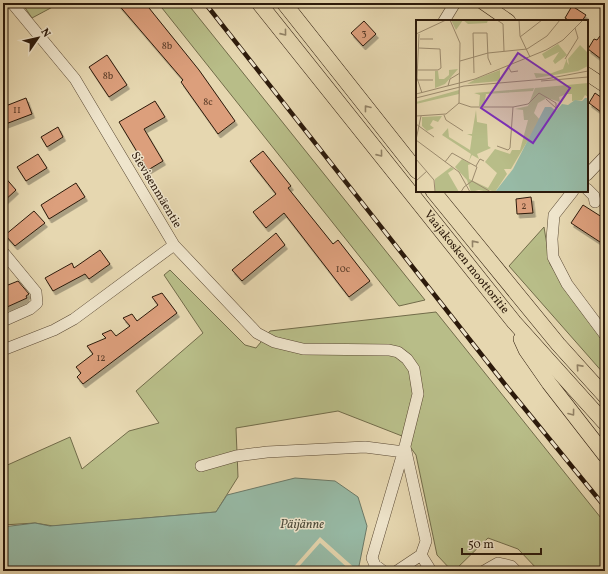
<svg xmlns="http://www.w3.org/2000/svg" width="608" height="574" viewBox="0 0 608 574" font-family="Vollkorn,serif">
	<defs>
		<filter id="shadow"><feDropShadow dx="2.5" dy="4" stdDeviation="0" flood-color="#0004"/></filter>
	</defs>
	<rect width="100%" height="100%" fill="#e6d7b0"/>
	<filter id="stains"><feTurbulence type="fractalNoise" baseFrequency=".005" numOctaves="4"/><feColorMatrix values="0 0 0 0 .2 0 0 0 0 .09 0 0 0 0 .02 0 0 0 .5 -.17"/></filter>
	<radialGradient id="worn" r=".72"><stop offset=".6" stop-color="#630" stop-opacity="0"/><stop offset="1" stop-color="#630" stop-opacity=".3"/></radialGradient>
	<path fill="#b8bd88" stroke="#726c4a" d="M22 3H60L32 18Z
		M158 3H187L425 300 399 306Z
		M544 227 550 264 605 344V375L509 266Z
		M170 270 245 345 256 348 270 331 436 312 605 523V571H539L518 549 488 538 454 571H452L437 555 416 455 402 436 338 411 236 428 238 477 216 512 53 526 35 523 3 525V467L70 437 82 469 129 431 159 423 136 391 203 333 164 275Z"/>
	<path fill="#97baa6" stroke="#6c7a68" d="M295 478 335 481 358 497 367 526 358 571H3V527L35 523 50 526 216 512 227 495Z"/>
	<path fill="#e6d7b0" d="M320 537 358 571H351L320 543 295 571H290Z"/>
	<path fill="#dc9f7c" stroke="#2c1a0b" filter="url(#shadow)" d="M117 3H145L199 70 235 121 218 134 181 82 183 80Z
		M572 6 586 15 582 21H570L565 18Z
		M364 21 376 34 363 46 351 33Z
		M600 36 605 40V53L601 59 588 49 594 39 597 40Z
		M107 55 127 85 109 97 89 67Z
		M595 93 605 100V115L589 103Z
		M26 98 32 114 3 125V107Z
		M155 101 165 117 144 129 163 161 148 170 119 122Z
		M58 127 63 137 47 147 41 137Z
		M263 151 291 186 288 188 333 244 338 240 370 281 349 297 284 213 266 228 253 212 276 194 250 161Z
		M38 154 47 168 26 181 17 167Z
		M3 175 16 190 3 202Z
		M76 183 85 197 49 219 41 205Z
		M531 197 533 213 517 214 516 199Z
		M583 205 605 219V234L600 242 571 223Z
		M34 211 45 223 15 246 5 235Z
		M276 233 285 245 242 281 232 270Z
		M100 250 110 264 89 279 85 274 53 291 45 278 72 263 74 268Z
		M18 281 29 294 26 296 27 298 7 307 6 304 3 305V287Z
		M162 293 177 313 83 384 77 377 81 373 76 367 93 354 87 346 106 338 102 334 111 330 116 336 130 326 123 318 132 314 137 321 158 305 152 297Z"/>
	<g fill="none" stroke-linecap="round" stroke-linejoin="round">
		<g stroke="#5a4934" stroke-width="12">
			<path id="minor" d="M444 21 455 3
				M587 175 605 156
				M587 189 594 196 595 202
				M573 191 554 215 552 239 553 257 567 284 605 335
				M174 245 257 333 274 342 303 349 389 350 398 352 407 359 414 369 418 394 405 446 372 558 375 565 383 571
				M3 252 36 292 37 303 30 309 3 321
				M3 350 54 330 74 319 174 245 75 79 12 3
				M201 466 236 456 267 452 365 447 404 452
				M421 555 431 571
				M397 571 421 555 426 541 405 447
				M484 571 498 563 511 566 516 571"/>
		</g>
		<g stroke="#2c1a0b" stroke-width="14">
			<path id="major" d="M483 3 509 21
				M587 74 605 86"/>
		</g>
		<g stroke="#2c1a0b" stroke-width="16">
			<g id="highway">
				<path id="s1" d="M259 3 514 322 605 423"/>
				<path d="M284 3 417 171"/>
				<path d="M433 191 558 344 605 396"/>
				<path d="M521 339 526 350 549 383 605 455"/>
			</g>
		</g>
		<use href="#minor" stroke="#efe5cc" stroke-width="11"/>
		<use href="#major" stroke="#e6d7b0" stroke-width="13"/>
		<use href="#highway" stroke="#e6d7b0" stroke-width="15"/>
		<g stroke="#2c1a0b" stroke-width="4.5">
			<path id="rail" d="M205 3 507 387 605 507"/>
		</g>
		<use href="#rail" stroke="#efe5cc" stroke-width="3" stroke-dasharray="9" stroke-linecap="butt"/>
	</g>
	<defs><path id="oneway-chevron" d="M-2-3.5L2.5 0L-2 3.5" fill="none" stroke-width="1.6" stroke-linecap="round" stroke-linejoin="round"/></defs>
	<g stroke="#928266">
		<use href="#oneway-chevron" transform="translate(284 33) rotate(51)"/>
		<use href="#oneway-chevron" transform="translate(367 108) rotate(-128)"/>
		<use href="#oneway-chevron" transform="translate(380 154) rotate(51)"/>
		<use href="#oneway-chevron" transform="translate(474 243) rotate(-129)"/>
		<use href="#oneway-chevron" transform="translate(579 367) rotate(-132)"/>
		<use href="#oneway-chevron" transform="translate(572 413) rotate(53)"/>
	</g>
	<g text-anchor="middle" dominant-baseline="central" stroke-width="3" stroke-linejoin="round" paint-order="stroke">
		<g font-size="10" fill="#583b27">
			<text x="364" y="33">3</text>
			<text x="167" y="46">8b</text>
			<text x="108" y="76">8b</text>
			<text x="208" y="102">8c</text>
			<text x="17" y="110">11</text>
			<text x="524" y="206">2</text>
			<text x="343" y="269">10c</text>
			<text x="101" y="358">12</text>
		</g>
		<g font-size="12" fill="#2c1a0b" stroke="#efe5cc">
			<text transform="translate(156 190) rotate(59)">Sievisenmäentie</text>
			<text stroke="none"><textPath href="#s1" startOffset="332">Vaajakosken moottoritie</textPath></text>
		</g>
		<g font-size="13" font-style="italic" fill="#4c4a3a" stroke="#efe5cc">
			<text x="302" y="525">Päijänne</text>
		</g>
	</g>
	<g transform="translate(416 20)">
		<rect width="172" height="172" fill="#e6d7b0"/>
		<path d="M35 0H72L71 3 52 4 47 0 40 10ZM142 24 151 35 139 44 137 41 143 32 129 39 126 34ZM164 25 172 33V46L162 51 120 58 118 53 133 54 147 49 151 38V42L153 45 152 39ZM42 49 29 64 19 68V51H22L23 59H28L33 55V50ZM84 50V61L51 64 60 59ZM172 63V77L169 75 166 80 156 81V74H151L143 77 144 82 131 78 122 83 118 93 124 100 95 149H88L91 154 79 172 73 170 72 172 63 170 55 172 51 160 39 147 46 139 55 144 52 145 53 159 72 168 81 153 69 142 79 129 94 134 96 130H104L112 100H108L107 90 99 89 112 86 119 68ZM118 68 117 71 70 74 68 86H63L64 75 58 73ZM43 70V74L0 84V82ZM60 90 61 102 71 104 72 126 75 128 61 134 63 139 56 135 53 141 55 134 26 115 32 108 33 117 54 130 56 116 51 114H56ZM26 96 22 102 17 100 14 105 18 108 11 111 6 106V97ZM35 147 38 149 32 153 43 172H19V159Z" fill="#b8bd88"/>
		<path d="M169 78H172V172H79L97 149 129 87H135L140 91 146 84 152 85 159 80 166 81Z" fill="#97baa6"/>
		<path fill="none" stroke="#9c8b6e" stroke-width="1" d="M81 0 87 4 88 31M103 0 104 16 114 37M0 14 30 0M3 14 1 58 6 73M104 17 126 0M4 19H17M149 39 162 18 159 8M44 41 72 33 111 29 131 16 144 0M92 46 95 52 102 51M1 50H22L25 48 24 29 3 28M58 53 57 13H71L72 38 75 45M1 60H17M125 61 172 57M32 66 34 59 44 53M0 74 59 59 130 30 147 20 167 0M0 78 48 66 130 59 172 51M43 83 55 87H97L94 128 92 130 81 126M97 87 112 84 123 73 140 83V88L130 79M28 95 30 100 47 111M0 96 30 94 43 83 44 23 34 0M0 104 18 117M0 120 43 152 54 172M0 120 5 96M0 139 18 160 19 172M29 142 36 133 61 147 56 161 48 167 45 172M60 146 64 139 68 141M0 161 11 151M56 161 75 172"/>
		<path fill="#7b2cbf" fill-opacity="0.15" stroke="#7b2cbf" stroke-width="2" d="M102 33 154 68 117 123 65 88Z"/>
		<rect width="172" height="172" fill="none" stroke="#2c1a0b" stroke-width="2"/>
	</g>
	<rect width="608" height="574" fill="none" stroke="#e6d7b0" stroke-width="16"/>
	<rect x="4" y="4" width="600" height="566" fill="none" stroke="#2c1a0b" stroke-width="2"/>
	<rect x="8" y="8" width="592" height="558" fill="none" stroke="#2c1a0b"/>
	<g transform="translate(38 38) rotate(56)" stroke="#efe5cc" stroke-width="3" paint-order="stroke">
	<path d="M0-3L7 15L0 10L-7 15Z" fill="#2c1a0b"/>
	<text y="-6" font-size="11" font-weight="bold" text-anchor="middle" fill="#2c1a0b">N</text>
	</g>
	<path d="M462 548v6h79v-6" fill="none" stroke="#2c1a0b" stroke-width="2"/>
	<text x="468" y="548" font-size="12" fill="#2c1a0b" stroke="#efe5cc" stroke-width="3" paint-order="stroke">50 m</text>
	<rect width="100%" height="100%" filter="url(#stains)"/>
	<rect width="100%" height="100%" fill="url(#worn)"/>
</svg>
